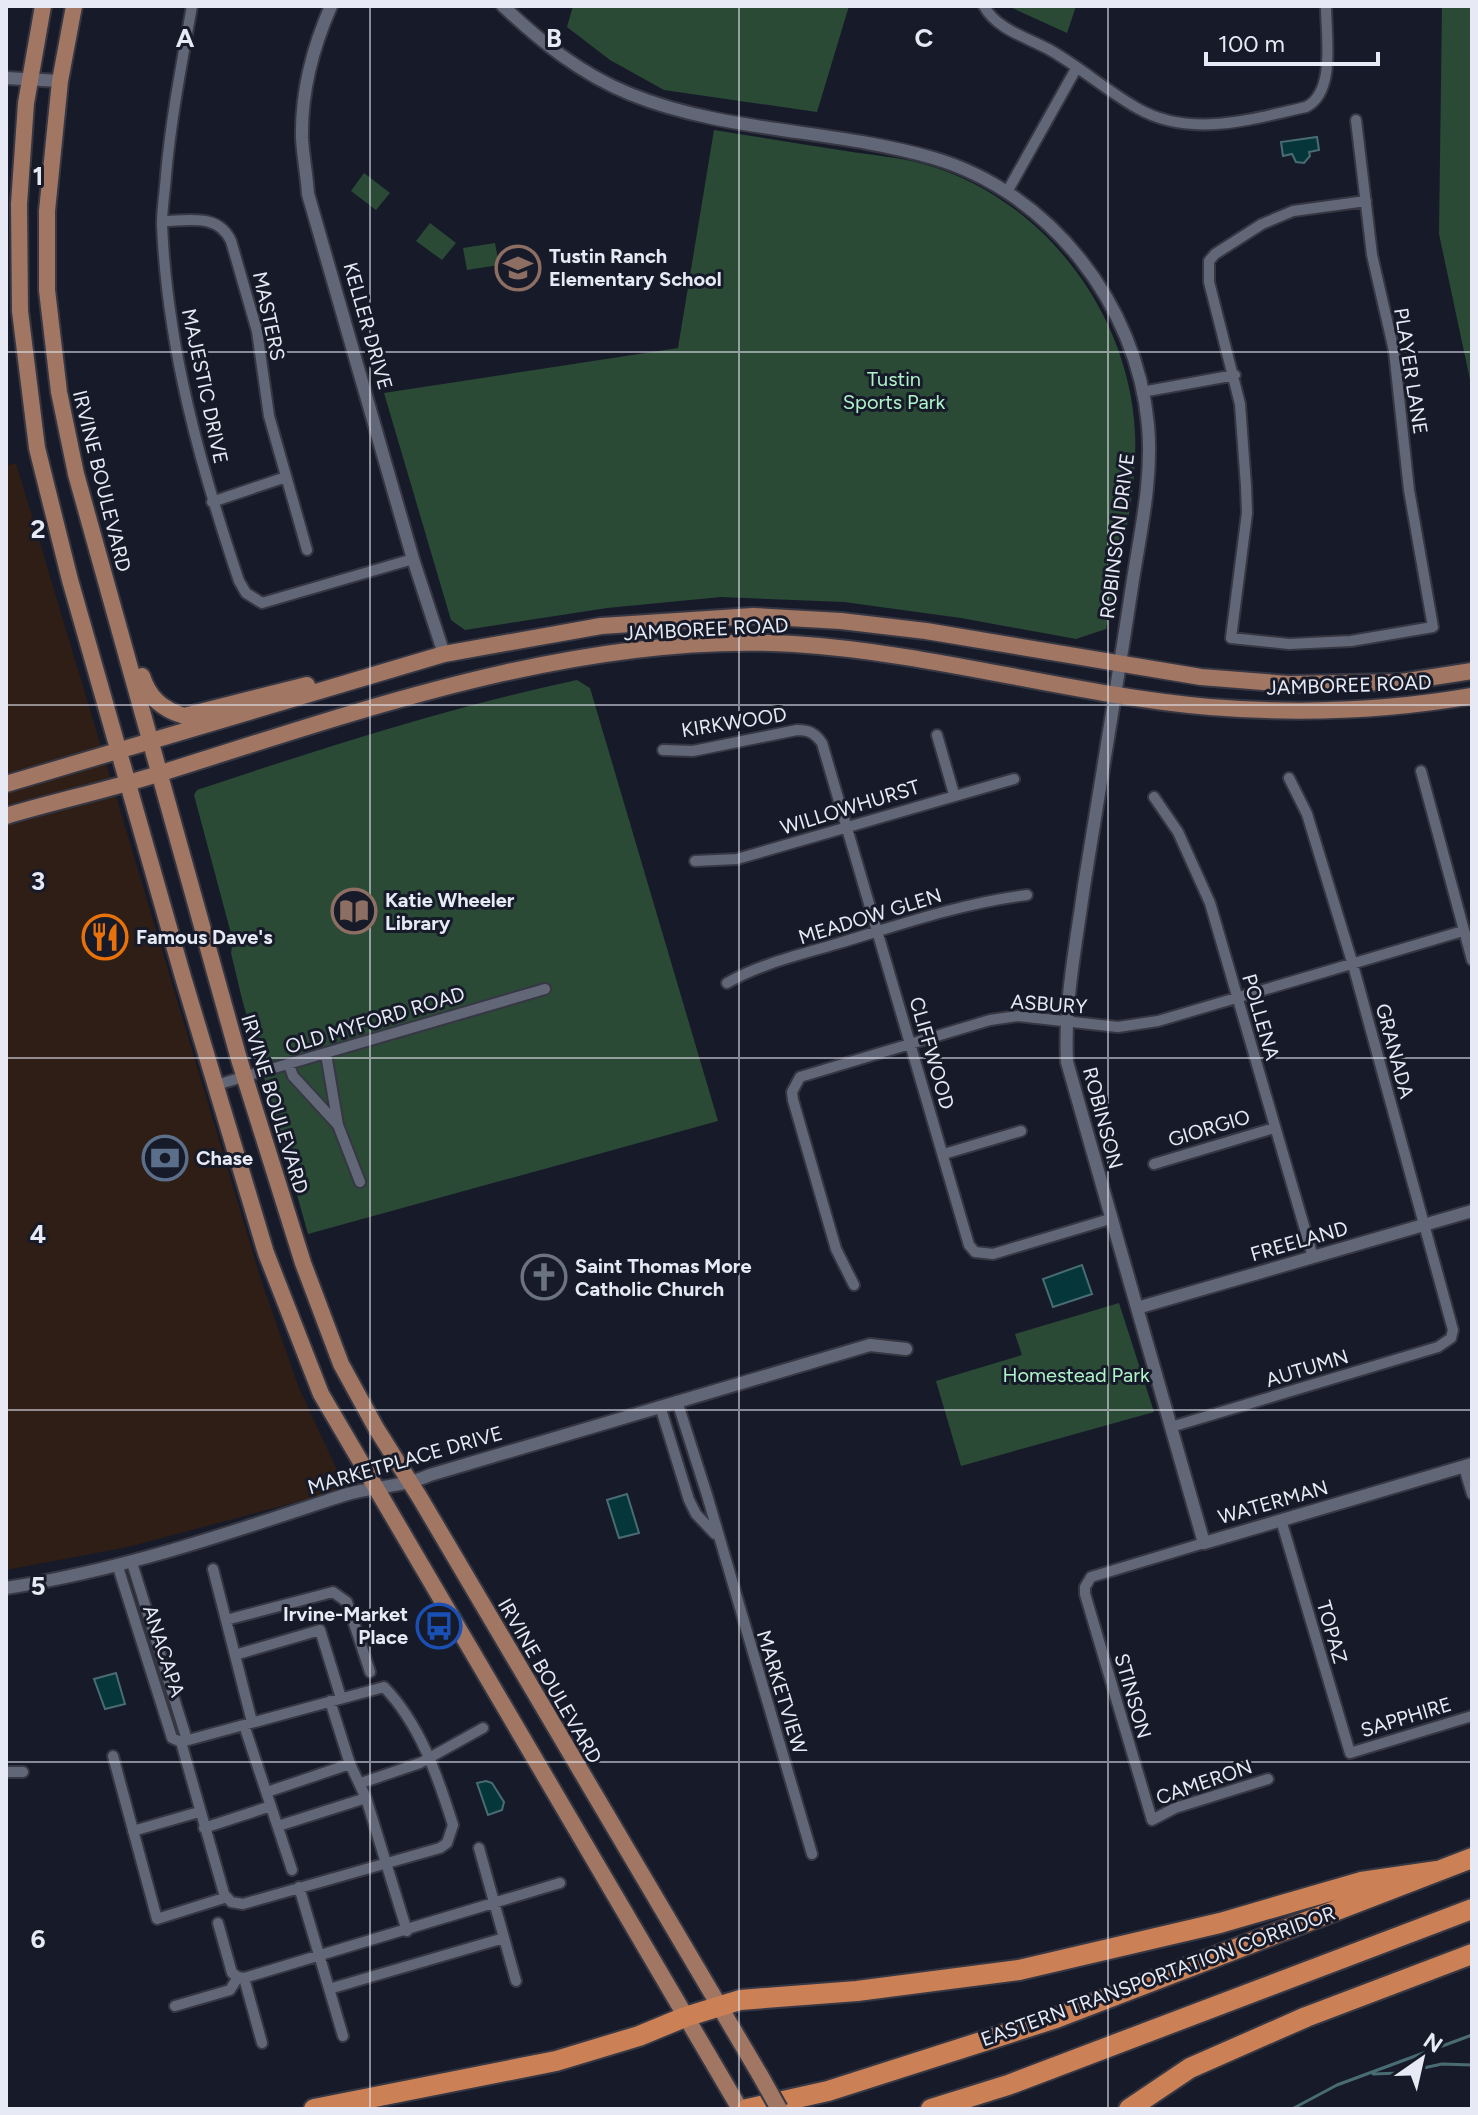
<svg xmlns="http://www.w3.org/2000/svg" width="1478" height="2115" viewBox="0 0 1478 2115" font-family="Figtree,sans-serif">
	<rect width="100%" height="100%" fill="#171b29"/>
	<path fill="#2e1e15" d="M16 463 261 1280 299 1388 346 1489 128 1547 6 1570V466Z"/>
	<path fill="#2a4a36" d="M573 6H849L817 112 664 90 610 60 567 27Z
		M1008 6H1076L1067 33Z
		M1442 6H1472V389L1439 234Z
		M714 130C758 137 802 144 846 151 871 155 898 157 923 164 1041 196 1129 311 1135 432 1138 497 1118 565 1106 629L1076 639 961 618 844 602 721 597 607 608 465 630 451 620 384 393 678 348Z
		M364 173 390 193 376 210 351 191Z
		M430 223 456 243 442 260 416 241Z
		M495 243 499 265 467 270 463 248Z
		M577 680 590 688 718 1121 308 1234 242 999 231 953 233 941 194 795 197 790C323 748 446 708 577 680Z
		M1119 1303 1154 1412 961 1466 936 1381 1022 1355 1015 1334Z"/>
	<path fill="#05363a" stroke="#496c72" stroke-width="2" d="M1317 137 1319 150 1309 152 1310 156 1304 163 1296 162 1292 154 1283 156 1281 142Z
		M1082 1265 1092 1294 1053 1307 1043 1279Z
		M627 1494 639 1533 619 1538 607 1500Z
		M116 1673 125 1704 105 1709 94 1679Z
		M486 1781 492 1783 504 1802 502 1810 488 1815 477 1783Z"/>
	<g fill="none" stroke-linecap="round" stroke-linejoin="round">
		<path stroke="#496c72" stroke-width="3" d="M1373 2074 1400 2073 1442 2064 1472 2065
			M1292 2109 1337 2085 1472 2035"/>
		<g stroke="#363743" stroke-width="14">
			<path id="minor" d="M192 6C182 62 171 118 166 175 165 191 162 208 162 224 167 347 200 465 239 581L246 593 262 603 413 559
				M984 6C996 29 1028 38 1050 50 1080 67 1107 91 1137 108 1191 139 1251 119 1306 107 1336 92 1326 36 1326 6
				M1356 120 1372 255 1394 351 1409 490 1433 627 1351 641 1289 644 1231 638 1247 513 1246 486 1240 404 1209 282V261L1215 254 1262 224 1293 211 1366 201
				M1007 192 1077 67
				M162 221C189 221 218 213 231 241L257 331 269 416 307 550
				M1142 392 1235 375
				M212 502 286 477
				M937 735 954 794
				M663 750 693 751 797 730C809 730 815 733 822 743L969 1245 975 1252 993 1254 1110 1219
				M1421 771 1472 960
				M1154 797 1178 832 1210 903 1313 1257
				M695 861 737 859 1014 779
				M727 983C760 964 799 955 836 944 899 925 962 903 1027 895
				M326 1054 338 1125 360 1182
				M289 1065 293 1076 338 1125
				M216 1085 545 989
				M944 1154 1021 1131
				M1154 1164 1274 1128
				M854 1285 836 1249 793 1100 792 1092 800 1077 990 1020 1018 1016 1118 1027 1158 1021 1463 931
				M677 1401 707 1495 812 1854
				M660 1406 689 1500 696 1514 715 1534
				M1171 1427 1438 1347 1451 1338 1453 1330 1353 965 1307 814 1289 778
				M1464 1467 1472 1494
				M1281 1520 1350 1753 1472 1716
				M1204 1543 1091 1577 1085 1587V1594L1152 1820 1175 1808 1268 1779
				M132 1563 187 1740
				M213 1569 252 1722
				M226 1620 333 1592 347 1602 370 1672
				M235 1655 320 1630 341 1698
				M330 1701 350 1764 366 1798 407 1931
				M244 1725 292 1870
				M181 1742 225 1897
				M113 1756 157 1919 227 1897 231 1902 243 1904 440 1848 447 1843 453 1825C438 1777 420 1724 384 1687L181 1742 172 1738 118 1567
				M6 1772H23
				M361 1783 420 1763 483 1728
				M267 1792 350 1764
				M278 1826 366 1798
				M204 1828 271 1806
				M133 1831 199 1812
				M479 1848 516 1981
				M299 1887 343 2036
				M218 1923 232 1973 238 1977 244 1978 560 1883
				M244 1978 262 2043
				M329 1989 504 1938
				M175 2006 230 1990 238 1977"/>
		</g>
		<g stroke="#363743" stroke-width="16">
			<path id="tertiary" d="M331 6C313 47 301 93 302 138 303 157 307 176 308 194L413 559 444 654
				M503 6C541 42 581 74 630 94 726 133 834 129 933 158 1050 192 1137 305 1148 425 1153 479 1140 533 1132 586 1117 686 1100 786 1084 886 1076 945 1064 1003 1067 1062L1204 1543 1472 1464
				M6 78 60 81
				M1137 1308 1472 1211
				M6 1588C122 1570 230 1533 341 1496 370 1486 401 1488 430 1475L870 1345 906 1349"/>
		</g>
		<g stroke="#363743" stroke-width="20">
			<path id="primary" d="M43 6 26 103 19 204 20 311 37 448 70 580 183 977 266 1253 321 1394 740 2109
				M74 6 60 81 47 211V290L59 392 76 474 239 1059 303 1263 341 1364 376 1428 420 1498 760 2075
				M142 676C149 698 162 709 184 716L307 685
				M6 784 444 654 601 626 753 616 841 621 926 631 1201 677 1289 684 1401 682 1472 671
				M6 816C56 801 108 790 158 774 359 711 581 631 794 644 935 653 1071 695 1210 707 1297 714 1386 711 1472 696"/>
		</g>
		<g stroke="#363743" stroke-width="24">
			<path id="motorway" d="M314 2109 556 2061 639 2036 685 2017 740 2000 857 1991 1019 1970 1220 1923 1361 1882 1437 1871
				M747 2109 828 2091 1056 2018 1472 1858
				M931 2109 1008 2085 1472 1909
				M1129 2109 1190 2068 1306 2017 1472 1954"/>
		</g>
		<use href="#minor" stroke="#626778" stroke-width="10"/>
		<use href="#tertiary" stroke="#626778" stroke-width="12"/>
		<use href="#primary" stroke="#a17663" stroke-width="16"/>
		<use href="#motorway" stroke="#cb8055" stroke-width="20"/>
		<g stroke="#363743" stroke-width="20" stroke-linecap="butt">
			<path id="primary-bridge" d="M760 2075 779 2109"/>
		</g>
		<use href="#primary-bridge" stroke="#a17663" stroke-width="16"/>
	</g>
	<path fill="none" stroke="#e7eaf4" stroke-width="2" stroke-opacity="0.55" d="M370 6V2109M739 6V2109M1108 6V2109M6 352H1472M6 705H1472M6 1058H1472M6 1410H1472M6 1762H1472"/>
	<defs>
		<g id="school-ring" transform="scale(2.3)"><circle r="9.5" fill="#171b29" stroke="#8d6e63" stroke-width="1.5"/><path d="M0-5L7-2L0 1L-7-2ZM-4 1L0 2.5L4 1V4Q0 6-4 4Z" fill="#8d6e63"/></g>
		<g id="library-ring" transform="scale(2.3)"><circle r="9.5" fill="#171b29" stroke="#8d6e63" stroke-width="1.5"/><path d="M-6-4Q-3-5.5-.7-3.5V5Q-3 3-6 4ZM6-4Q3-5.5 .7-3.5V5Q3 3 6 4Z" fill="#8d6e63"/></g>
		<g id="restaurant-ring" transform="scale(2.3)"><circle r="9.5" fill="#171b29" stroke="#e8710a" stroke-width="1.5"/><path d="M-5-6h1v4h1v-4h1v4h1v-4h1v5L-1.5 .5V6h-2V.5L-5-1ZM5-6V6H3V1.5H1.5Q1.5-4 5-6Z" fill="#e8710a"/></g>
		<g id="bank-ring" transform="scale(2.3)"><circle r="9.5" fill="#171b29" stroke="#5c6f8a" stroke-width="1.5"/><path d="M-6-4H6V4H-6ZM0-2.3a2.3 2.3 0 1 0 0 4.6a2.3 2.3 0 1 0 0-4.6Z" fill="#5c6f8a"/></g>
		<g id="church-ring" transform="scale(2.3)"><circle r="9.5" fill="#171b29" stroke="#6b7280" stroke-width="1.5"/><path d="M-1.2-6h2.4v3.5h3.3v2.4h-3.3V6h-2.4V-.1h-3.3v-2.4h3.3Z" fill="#6b7280"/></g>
		<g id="bus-ring" transform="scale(2.3)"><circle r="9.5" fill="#171b29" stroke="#1a4fb4" stroke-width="1.5"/><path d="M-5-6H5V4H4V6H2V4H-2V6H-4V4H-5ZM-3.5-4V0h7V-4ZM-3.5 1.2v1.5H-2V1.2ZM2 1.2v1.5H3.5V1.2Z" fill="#1a4fb4"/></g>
	</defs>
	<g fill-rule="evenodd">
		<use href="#school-ring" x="518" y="268"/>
		<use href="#library-ring" x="354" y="911"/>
		<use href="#restaurant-ring" x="105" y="937"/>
		<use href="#bank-ring" x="165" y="1158"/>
		<use href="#church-ring" x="544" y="1277"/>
		<use href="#bus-ring" x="439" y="1626"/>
	</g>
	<g text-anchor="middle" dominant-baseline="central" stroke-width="6" stroke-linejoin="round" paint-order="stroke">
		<g font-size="20" font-weight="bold" fill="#e7eaf4" stroke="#171b29" text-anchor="start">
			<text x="549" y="256">Tustin Ranch<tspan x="549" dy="23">Elementary School</tspan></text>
			<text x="385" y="900">Katie Wheeler<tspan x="385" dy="23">Library</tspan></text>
			<text x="136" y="937">Famous Dave's</text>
			<text x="196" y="1158">Chase</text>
			<text x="575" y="1266">Saint Thomas More<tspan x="575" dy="23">Catholic Church</tspan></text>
			<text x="408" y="1614" text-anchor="end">Irvine-Market<tspan x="408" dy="23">Place</tspan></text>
		</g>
		<g font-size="20" fill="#e7eaf4" stroke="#171b29">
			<text transform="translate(269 316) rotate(78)">MASTERS</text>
			<text transform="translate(368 326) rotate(74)">KELLER DRIVE</text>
			<text transform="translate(1411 371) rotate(81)">PLAYER LANE</text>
			<text transform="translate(205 386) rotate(78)">MAJESTIC DRIVE</text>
			<text transform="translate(102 481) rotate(76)">IRVINE BOULEVARD</text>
			<text transform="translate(1117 536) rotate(-83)">ROBINSON DRIVE</text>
			<text transform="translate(706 629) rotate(-3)">JAMBOREE ROAD</text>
			<text transform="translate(1349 685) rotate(-2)">JAMBOREE ROAD</text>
			<text transform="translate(734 722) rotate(-9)">KIRKWOOD</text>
			<text transform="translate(850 807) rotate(-17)">WILLOWHURST</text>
			<text transform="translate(870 916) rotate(-17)">MEADOW GLEN</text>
			<text transform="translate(1049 1004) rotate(4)">ASBURY</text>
			<text transform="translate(1261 1017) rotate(74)">POLLENA</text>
			<text transform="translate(375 1020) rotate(-17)">OLD MYFORD ROAD</text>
			<text transform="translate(1395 1051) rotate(75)">GRANADA</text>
			<text transform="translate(932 1053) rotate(74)">CLIFFWOOD</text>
			<text transform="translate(275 1104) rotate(73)">IRVINE BOULEVARD</text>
			<text transform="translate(1103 1118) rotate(75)">ROBINSON</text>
			<text transform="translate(1209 1128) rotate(-17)">GIORGIO</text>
			<text transform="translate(1299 1241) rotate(-16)">FREELAND</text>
			<text transform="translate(1307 1368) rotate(-17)">AUTUMN</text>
			<text transform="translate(405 1460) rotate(-16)">MARKETPLACE DRIVE</text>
			<text transform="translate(1273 1502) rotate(-16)">WATERMAN</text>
			<text transform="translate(1332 1632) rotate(74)">TOPAZ</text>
			<text transform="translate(164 1651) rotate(72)">ANACAPA</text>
			<text transform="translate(550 1681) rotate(60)">IRVINE BOULEVARD</text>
			<text transform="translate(782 1692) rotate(73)">MARKETVIEW</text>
			<text transform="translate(1133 1696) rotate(74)">STINSON</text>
			<text transform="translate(1406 1717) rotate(-17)">SAPPHIRE</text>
			<text transform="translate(1204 1782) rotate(-19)">CAMERON</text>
			<text transform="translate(1158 1976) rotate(-20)">EASTERN TRANSPORTATION CORRIDOR</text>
		</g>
		<g font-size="20" fill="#aff4c8" stroke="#171b29">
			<text x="894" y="379">Tustin<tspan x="894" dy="23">Sports Park</tspan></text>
			<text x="1076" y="1375">Homestead Park</text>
		</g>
	</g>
	<g font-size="26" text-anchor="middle" font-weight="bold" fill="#e7eaf4" stroke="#171b29" stroke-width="6" stroke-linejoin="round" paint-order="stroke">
		<text x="185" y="47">A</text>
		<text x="554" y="47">B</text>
		<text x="924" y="47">C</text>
		<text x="38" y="185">1</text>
		<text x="38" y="538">2</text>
		<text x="38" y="890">3</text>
		<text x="38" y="1243">4</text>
		<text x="38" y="1595">5</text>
		<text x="38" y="1948">6</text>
	</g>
	<rect width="1478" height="2115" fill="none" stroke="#e7eaf4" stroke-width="16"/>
	<g transform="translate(1422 2059) rotate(34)" stroke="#171b29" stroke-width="6" paint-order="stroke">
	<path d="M0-6L14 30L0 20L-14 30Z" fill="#e7eaf4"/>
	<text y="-12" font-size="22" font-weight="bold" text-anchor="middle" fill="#e7eaf4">N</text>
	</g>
	<path d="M1206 52v12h172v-12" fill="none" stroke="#e7eaf4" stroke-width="4"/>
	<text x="1218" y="52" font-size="24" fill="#e7eaf4" stroke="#171b29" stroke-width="6" paint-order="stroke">100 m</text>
</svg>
